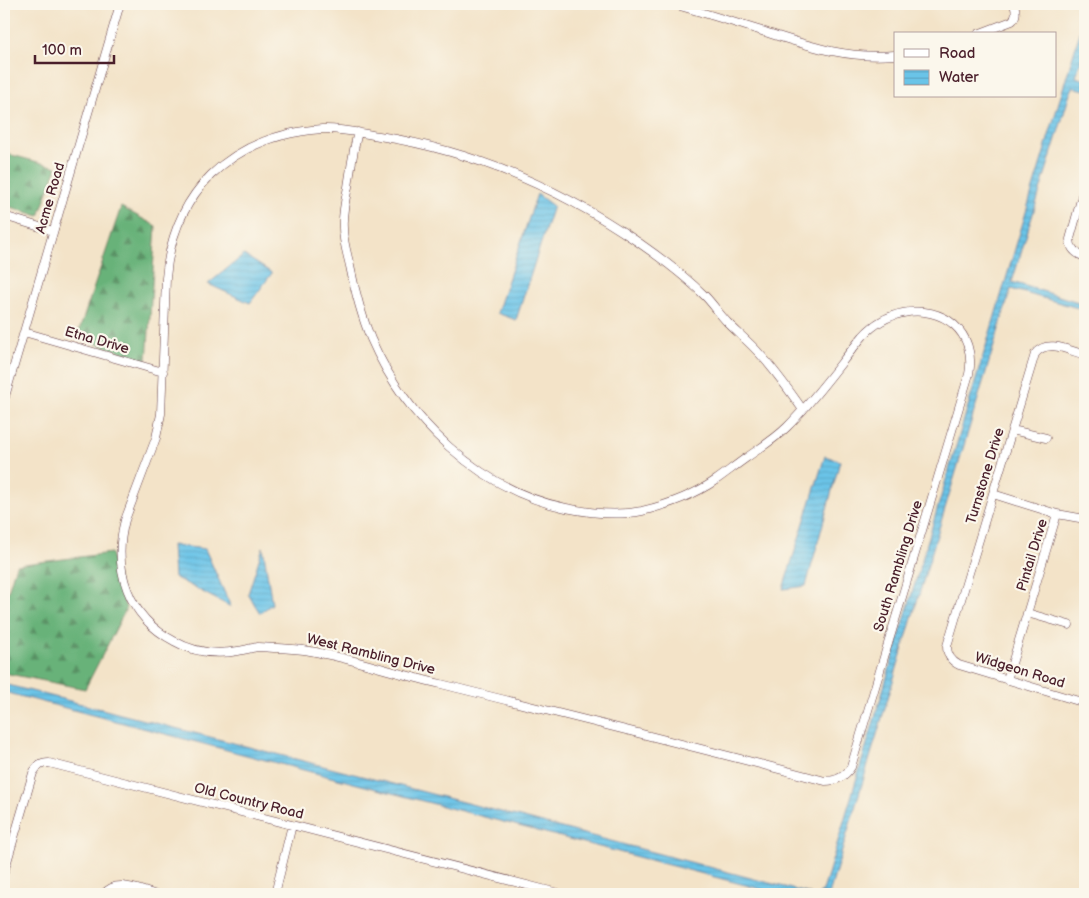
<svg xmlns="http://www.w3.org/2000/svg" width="1089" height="898" viewBox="0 0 1089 898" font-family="'Balsamiq Sans',sans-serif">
	<defs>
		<pattern id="forest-firs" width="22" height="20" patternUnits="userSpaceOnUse" patternTransform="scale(1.25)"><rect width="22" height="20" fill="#68b279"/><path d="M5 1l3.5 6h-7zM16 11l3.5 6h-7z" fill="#589063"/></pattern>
		<pattern id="water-rules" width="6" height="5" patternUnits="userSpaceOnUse" patternTransform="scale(1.25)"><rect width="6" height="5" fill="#6ac4e8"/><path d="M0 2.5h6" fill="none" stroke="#5da8c7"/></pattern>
	</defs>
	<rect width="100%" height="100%" fill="#fbf7ec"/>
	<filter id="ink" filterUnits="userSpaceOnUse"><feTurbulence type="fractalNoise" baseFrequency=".02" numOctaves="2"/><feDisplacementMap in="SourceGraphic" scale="10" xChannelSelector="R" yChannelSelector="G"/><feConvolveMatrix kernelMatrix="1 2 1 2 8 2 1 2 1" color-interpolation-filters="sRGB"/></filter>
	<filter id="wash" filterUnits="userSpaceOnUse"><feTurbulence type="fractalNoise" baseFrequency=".0096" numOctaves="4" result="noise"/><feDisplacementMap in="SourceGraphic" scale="20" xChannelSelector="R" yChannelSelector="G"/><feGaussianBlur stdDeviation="1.12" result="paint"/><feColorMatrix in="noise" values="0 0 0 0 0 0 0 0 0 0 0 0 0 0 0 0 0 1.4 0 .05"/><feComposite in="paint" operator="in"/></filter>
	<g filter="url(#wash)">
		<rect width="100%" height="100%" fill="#f3e3c8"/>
		<path fill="url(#forest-firs)" stroke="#596852" d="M4 153 57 167 39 216 4 205Z
			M121 207 156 226 147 361 77 337Z
			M111 553 126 609 85 689 4 673V604L16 565Z"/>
		<path fill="url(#water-rules)" stroke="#5a728a" d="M1085 15V46L1076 77 1085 80V90L1072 87 1012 282 1085 304V310L1011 289 829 894H818L823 891Z
			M537 194 553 206 516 320 497 313Z
			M244 255 272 273 250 303 208 284Z
			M825 456 840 461 806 586 783 589Z
			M172 545 205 549 231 607 174 577Z
			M263 547 272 604 260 613 248 594Z
			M4 684 482 807 811 894H780L4 692Z"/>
	</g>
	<g filter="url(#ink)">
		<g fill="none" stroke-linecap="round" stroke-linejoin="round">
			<g stroke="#633c43" stroke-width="9">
				<path id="minor" d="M673 4C705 13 736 23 768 33 812 47 848 59 895 55
					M978 34 1012 21C1017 16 1016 11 1014 4
					M358 132C353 150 351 168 348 187 345 201 342 214 343 228 343 241 347 253 350 266 355 291 361 315 371 339 406 419 479 490 566 508 590 513 618 516 642 511 667 505 694 495 716 480 726 473 736 465 746 458 760 448 775 439 787 427 815 399 838 366 863 336 874 324 887 316 903 313 943 305 977 332 969 374L851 767C845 777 837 781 825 781 697 747 569 716 441 684 397 674 355 659 310 651 300 649 289 649 278 648 271 648 264 647 258 647 251 648 244 650 238 651 216 655 193 652 174 641 128 617 112 569 125 520L156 438 161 414 166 278C169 240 183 203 211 175 241 146 280 132 322 129 340 128 360 133 379 136 472 151 560 188 638 242 661 258 685 276 705 296 713 304 720 315 728 323 738 333 749 342 758 352 775 370 789 390 803 410
					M1085 185 1070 239C1070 249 1076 254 1085 257
					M4 216 53 231
					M24 332 163 372
					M1085 355C1070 351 1047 338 1035 354L947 646C947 655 951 661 959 665L1085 703
					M4 400 120 4
					M1012 430 1046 438
					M993 494 1057 514 1085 519
					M1027 613 1069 625
					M1007 680 1057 514
					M4 872 33 773C37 766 41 763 49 763L562 894
					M104 894C116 878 138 890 154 894
					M275 894 292 825"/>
			</g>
			<use href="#minor" stroke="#fff" stroke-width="8"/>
		</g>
	</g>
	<g text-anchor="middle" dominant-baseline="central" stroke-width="4.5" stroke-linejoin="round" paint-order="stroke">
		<g font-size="14" fill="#4a1f2b" stroke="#fbf7ec">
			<text transform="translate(50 198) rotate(-74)">Acme Road</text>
			<text transform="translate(97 340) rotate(16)">Etna Drive</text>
			<text transform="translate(985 476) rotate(-73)">Turnstone Drive</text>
			<text transform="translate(1032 555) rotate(-73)">Pintail Drive</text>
			<text transform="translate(898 566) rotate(-73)">South Rambling Drive</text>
			<text transform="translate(371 654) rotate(14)">West Rambling Drive</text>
			<text transform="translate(1020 670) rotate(17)">Widgeon Road</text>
			<text transform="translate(249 801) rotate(14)">Old Country Road</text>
		</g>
	</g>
	<rect width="1089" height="898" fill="none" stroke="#fbf7ec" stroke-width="20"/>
	<rect x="894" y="32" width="162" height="65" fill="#fbf7ec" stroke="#b4a19f"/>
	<rect x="904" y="49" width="25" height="8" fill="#ffffff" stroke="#b4a19f"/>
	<text x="939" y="58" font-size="15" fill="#4a1f2b">Road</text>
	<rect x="904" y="70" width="25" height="15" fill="url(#water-rules)" stroke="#b4a19f"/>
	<text x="939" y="82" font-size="15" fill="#4a1f2b">Water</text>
	<path d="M35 55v8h79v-8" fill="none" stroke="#4a1f2b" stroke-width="2.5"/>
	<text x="42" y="55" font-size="15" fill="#4a1f2b" stroke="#fbf7ec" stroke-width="4" paint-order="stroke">100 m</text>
</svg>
